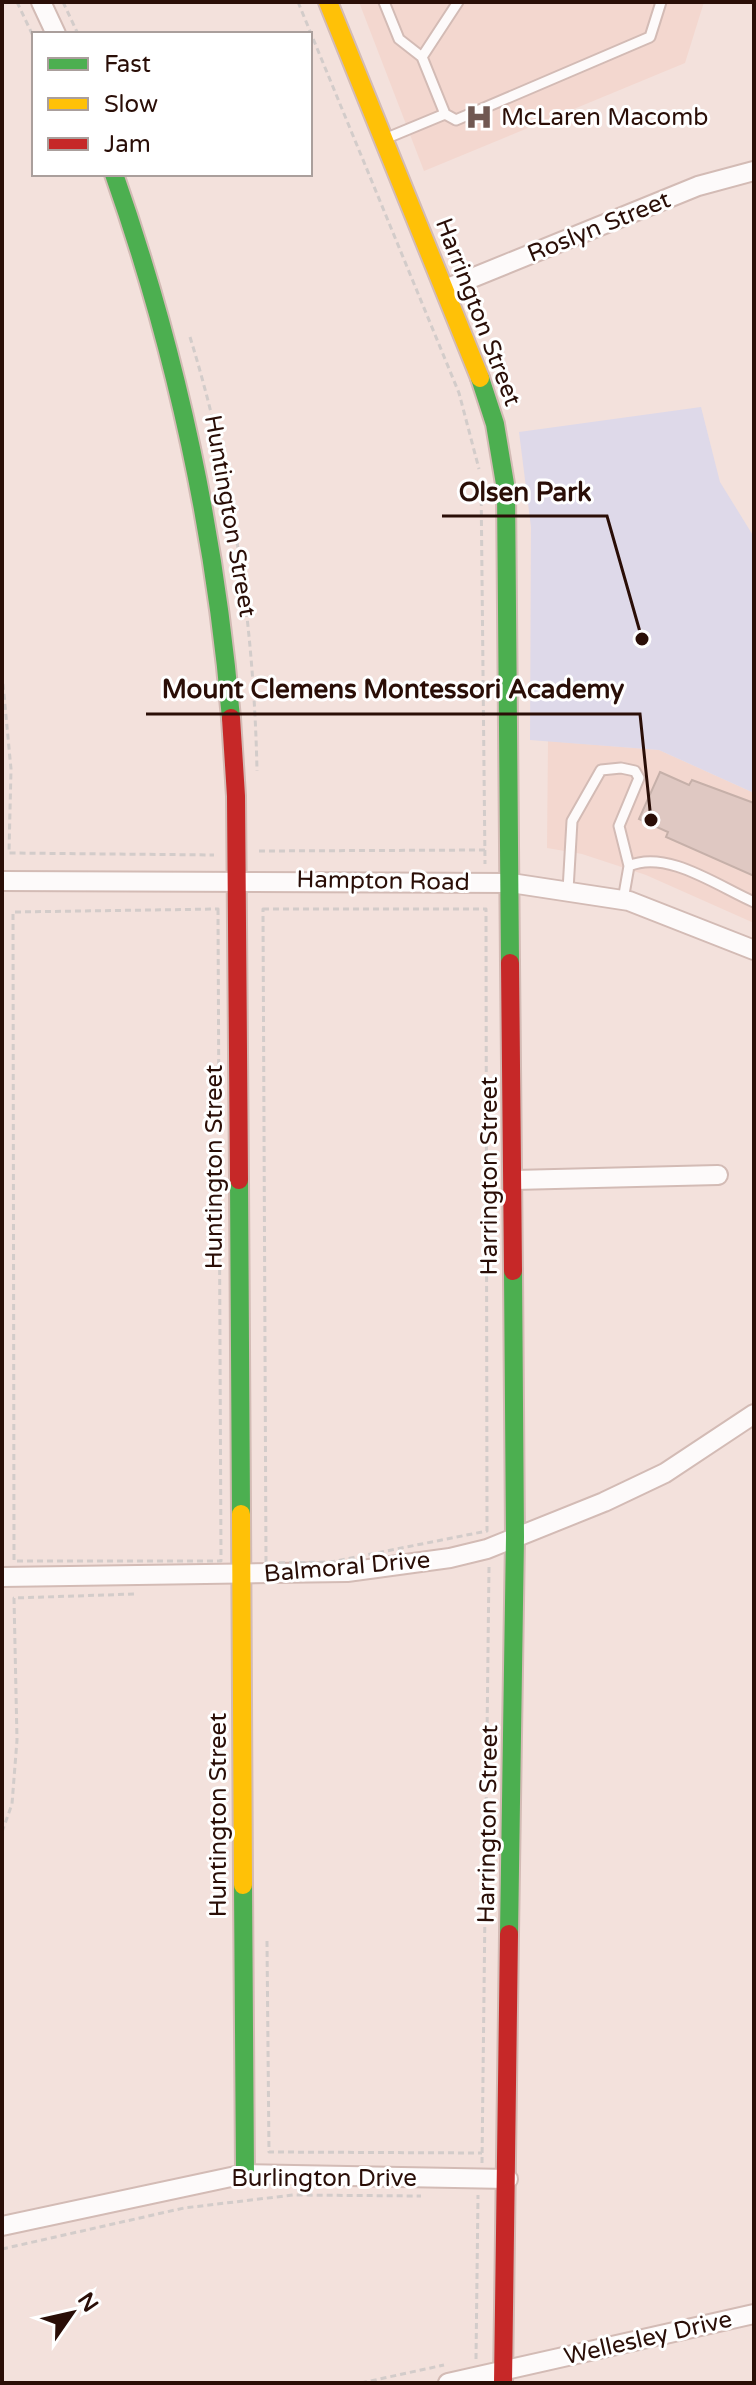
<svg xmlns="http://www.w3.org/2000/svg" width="756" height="2385" viewBox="0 0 756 2385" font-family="'Varela Round',sans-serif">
	<rect width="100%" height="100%" fill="#f3e1dc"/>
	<path fill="#f3d7cf" d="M359 2H704L685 63 424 171Z
		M548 741 659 750 754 793V923L646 875 582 854 547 848Z"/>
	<path fill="#ded9e9" d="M701 407 720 482 754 537V793L659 750 530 740 531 527 519 432Z"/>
	<path fill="#dfc8c2" stroke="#c6b0a9" stroke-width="2" d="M660 772 689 785 692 780 754 803V876L666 837 668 832 639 819Z"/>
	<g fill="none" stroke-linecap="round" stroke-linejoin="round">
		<g stroke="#d3bbb5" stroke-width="13">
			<path id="lane" d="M384 2 399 39 422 57
				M458 2 422 57 445 114 456 120 650 37 661 2
				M387 138 445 114
				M568 890 572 821 601 770 621 768 635 771 639 778 619 826 629 866
				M623 900 629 866C667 849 719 887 754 902"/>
		</g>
		<g stroke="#d3bbb5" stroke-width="22">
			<path id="street" d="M41 2 56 34
				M445 289 698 186 754 171
				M2 881 511 883 629 901 754 950
				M514 1180 718 1175
				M2 1577 347 1572 450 1558 487 1549 604 1502 665 1473 754 1414
				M2 2226 245 2174 508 2179
				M448 2383 754 2314"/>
		</g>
		<g stroke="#d3bbb5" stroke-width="22">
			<path id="fast" d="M114 174C176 351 215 531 231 718
				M480 378 495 424 506 490 510 963
				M239 1180 241 1514
				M243 1885 245 2174
				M509 1934 515 1537 513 1271"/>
		</g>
		<g stroke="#d3bbb5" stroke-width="22">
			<path id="slow" d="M328 2 480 378
				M241 1514 243 1885"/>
		</g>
		<g stroke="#d3bbb5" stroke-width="22">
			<path id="jam" d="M231 718 236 796 239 1180
				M510 963 513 1271
				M503 2383 509 1934"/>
		</g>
		<path stroke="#d3ccca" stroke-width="3" stroke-dasharray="6 4" stroke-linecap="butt" d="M17 2 34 38
			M63 2 78 34
			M298 2 459 393 479 469
			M190 337C233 476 254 626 257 771
			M481 480 485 864
			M2 674 11 769 9 853 214 855
			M259 851 485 850
			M218 909 221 1561H14L13 912Z
			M263 909H486L487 1531 331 1562 266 1563Z
			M2 1832 12 1804 17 1740 14 1598 135 1594
			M267 1941 269 2152 482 2153
			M482 2163 489 1567
			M2 2249 184 2208 293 2195 421 2196
			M476 2359 478 2195
			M361 2383 444 2365"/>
		<use href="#lane" stroke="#fdfafa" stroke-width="9"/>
		<use href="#street" stroke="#fdfafa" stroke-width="18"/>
		<use href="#fast" stroke="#4caf50" stroke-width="18"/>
		<use href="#slow" stroke="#ffc107" stroke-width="18"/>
		<use href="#jam" stroke="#c62828" stroke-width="18"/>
	</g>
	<defs>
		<g id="hospital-bare" transform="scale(2.16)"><path d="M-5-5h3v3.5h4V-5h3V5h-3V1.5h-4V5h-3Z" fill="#705852" stroke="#fff" stroke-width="2.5" paint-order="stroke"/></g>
	</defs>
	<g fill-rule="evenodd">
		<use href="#hospital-bare" x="479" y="117"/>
	</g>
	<g text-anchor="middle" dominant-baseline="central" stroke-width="6" stroke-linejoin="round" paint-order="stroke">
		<g font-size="24" fill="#2a0e07" stroke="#fff" text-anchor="start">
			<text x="501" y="117">McLaren Macomb</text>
		</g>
		<g font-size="24" fill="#2a0e07" stroke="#fff">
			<text transform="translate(599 227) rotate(-22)">Roslyn Street</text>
			<text transform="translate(478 312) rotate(69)">Harrington Street</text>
			<text transform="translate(230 516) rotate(80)">Huntington Street</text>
			<text transform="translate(383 881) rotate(1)">Hampton Road</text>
			<text transform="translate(214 1167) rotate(-90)">Huntington Street</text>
			<text transform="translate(489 1176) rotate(-90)">Harrington Street</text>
			<text transform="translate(347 1567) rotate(-5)">Balmoral Drive</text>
			<text transform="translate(218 1815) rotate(-90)">Huntington Street</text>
			<text transform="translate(488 1824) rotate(-89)">Harrington Street</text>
			<text x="324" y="2178">Burlington Drive</text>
			<text transform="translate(648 2338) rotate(-13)">Wellesley Drive</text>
		</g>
	</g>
	<path fill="none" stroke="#2a0e07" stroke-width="3" d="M642 639L607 516H442M651 820L640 714H146"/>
	<g fill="#2a0e07" stroke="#fff" stroke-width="3">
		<circle cx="642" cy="639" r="8"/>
		<circle cx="651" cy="820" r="8"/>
	</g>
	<g font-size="26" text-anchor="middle" font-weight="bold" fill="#2a0e07" stroke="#fff" stroke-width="6" stroke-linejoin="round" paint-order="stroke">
		<text x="525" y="501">Olsen Park</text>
		<text x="393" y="698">Mount Clemens Montessori Academy</text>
	</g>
	<rect width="756" height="2385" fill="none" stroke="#2a0e07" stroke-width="8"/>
	<rect x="32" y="32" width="280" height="144" fill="#ffffff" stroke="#aa9f9c" stroke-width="2"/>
	<rect x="48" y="58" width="40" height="12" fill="#4caf50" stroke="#aa9f9c" stroke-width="2"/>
	<text x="104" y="72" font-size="24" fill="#2a0e07">Fast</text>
	<rect x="48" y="98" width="40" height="12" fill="#ffc107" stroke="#aa9f9c" stroke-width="2"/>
	<text x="104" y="112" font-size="24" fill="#2a0e07">Slow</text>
	<rect x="48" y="138" width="40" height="12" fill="#c62828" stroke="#aa9f9c" stroke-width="2"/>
	<text x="104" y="152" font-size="24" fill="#2a0e07">Jam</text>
	<g transform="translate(72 2313) rotate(56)" stroke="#ffffff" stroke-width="6" paint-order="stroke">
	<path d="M0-6L14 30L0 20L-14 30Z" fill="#2a0e07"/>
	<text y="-12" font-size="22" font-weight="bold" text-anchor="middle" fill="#2a0e07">N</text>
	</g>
</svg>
